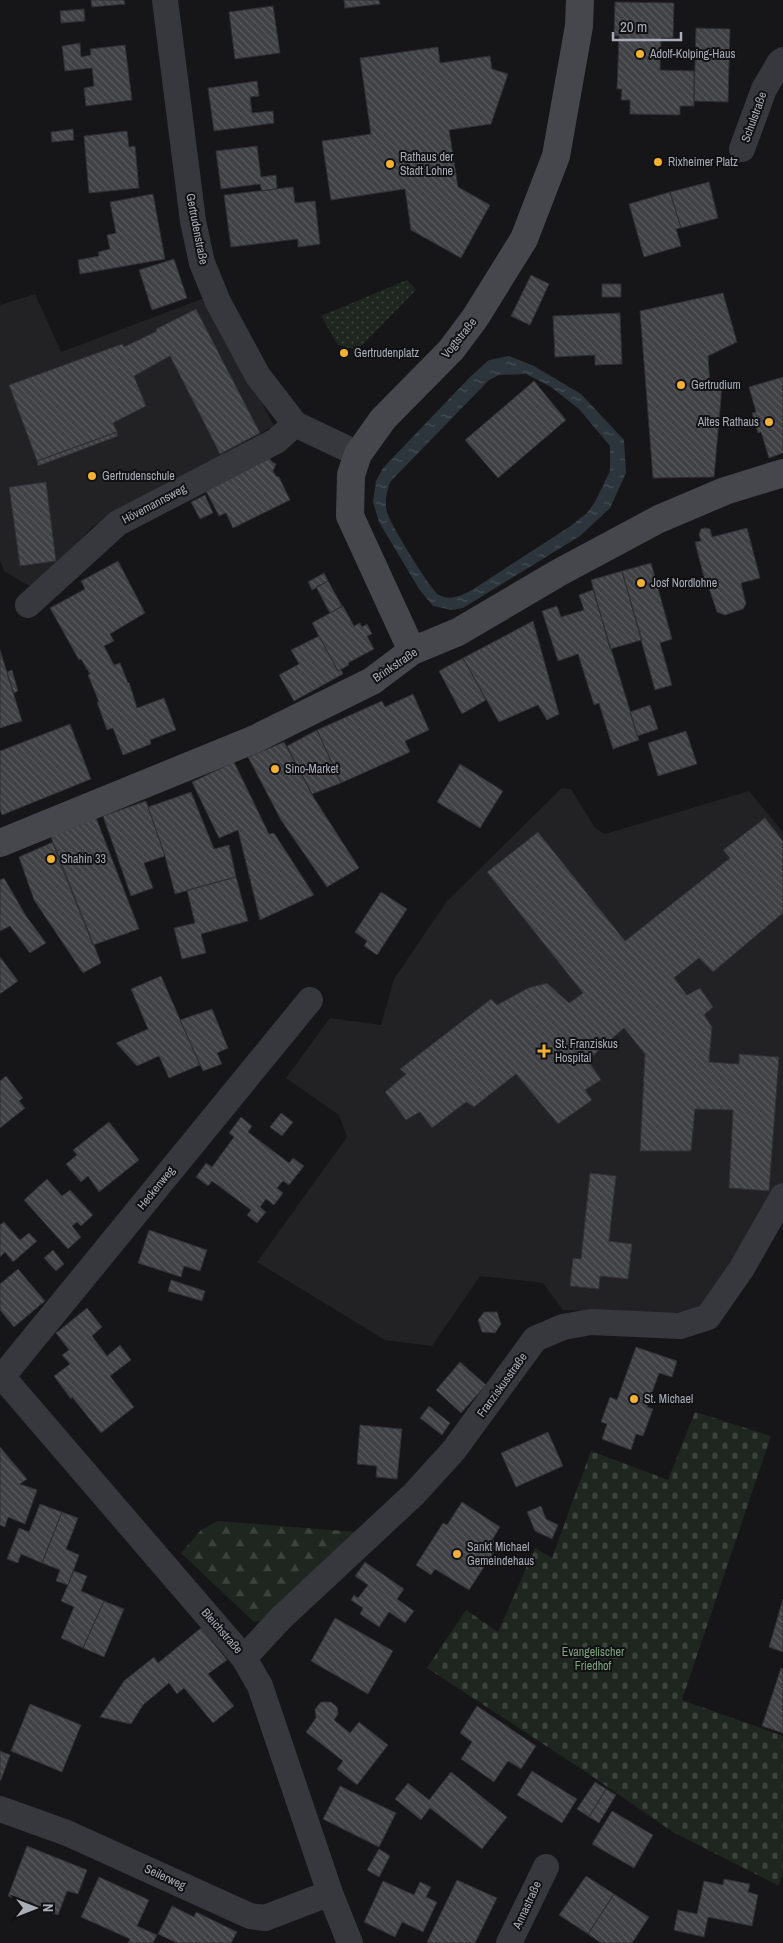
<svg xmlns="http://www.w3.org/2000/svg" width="783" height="1943" viewBox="0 0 783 1943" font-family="'Archivo Narrow',sans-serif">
	<defs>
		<pattern id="grass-dots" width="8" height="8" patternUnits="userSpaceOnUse" patternTransform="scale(1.25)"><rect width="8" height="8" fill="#1e261f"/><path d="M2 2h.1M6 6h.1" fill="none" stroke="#3c433d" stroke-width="1.8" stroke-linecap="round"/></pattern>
		<pattern id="forest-firs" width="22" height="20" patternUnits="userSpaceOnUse" patternTransform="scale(1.25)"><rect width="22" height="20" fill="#1e261f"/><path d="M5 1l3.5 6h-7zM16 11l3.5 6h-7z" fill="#3c433d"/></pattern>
		<pattern id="cemetery-stones" width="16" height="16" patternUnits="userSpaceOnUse" patternTransform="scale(1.25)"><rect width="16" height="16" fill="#1e261f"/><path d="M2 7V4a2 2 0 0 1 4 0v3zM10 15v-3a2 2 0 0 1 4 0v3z" fill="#3c433d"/></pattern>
		<pattern id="water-ripples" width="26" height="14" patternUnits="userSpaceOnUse" patternTransform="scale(1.25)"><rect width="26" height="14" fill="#2c353c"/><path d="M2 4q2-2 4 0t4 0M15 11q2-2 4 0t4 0" fill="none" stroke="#485056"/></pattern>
		<pattern id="building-back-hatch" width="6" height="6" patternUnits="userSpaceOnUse" patternTransform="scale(1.25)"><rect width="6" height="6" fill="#404145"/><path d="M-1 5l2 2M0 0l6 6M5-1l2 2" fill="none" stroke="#595a5e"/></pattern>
	</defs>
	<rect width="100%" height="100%" fill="#161618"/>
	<path fill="#222225" d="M35 294 61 352 207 297 274 426 93 526 39 583 29 586 4 571 0 560V305Z
		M562 788 571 789 595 828 605 834 749 791 783 832V1183L701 1309 674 1313 563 1310 543 1283 480 1276 432 1346 385 1340 257 1262 347 1137 339 1115 286 1078 330 1018 381 1025 394 979 447 901Z"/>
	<path fill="url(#grass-dots)" d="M407 280 416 290 357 350 338 345 321 316Z"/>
	<path fill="url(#forest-firs)" d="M218 1521 356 1532 263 1620 254 1622 181 1553 201 1530Z"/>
	<path fill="url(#cemetery-stones)" d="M695 1412 771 1436 682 1700 783 1736V1871L779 1886 673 1832 586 1772 427 1668 466 1610 498 1632 535 1548 552 1558 591 1451 668 1480Z"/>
	<path fill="url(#water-ripples)" fill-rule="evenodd" d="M509 356 534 366 581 394 624 440 626 473 610 508 580 536 463 608 452 610 433 606 419 589 379 522 373 502 376 481 383 468 470 377 489 360ZM526 374 551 387 579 409 610 446V471L595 502 587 513 569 527 472 590C460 596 451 601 439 595 431 591 389 522 387 512 384 501 387 492 390 482L489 380 499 375Z"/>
	<path fill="url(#building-back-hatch)" stroke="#303034" d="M91 0H124L125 4 92 7Z
		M344 0H379L380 4 345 8Z
		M615 2 674 3 673 38H661L660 70 694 71V106H680V115L630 114V100H621L622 89H617L619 36H614Z
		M273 6 280 53 235 59 229 12Z
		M84 9 85 21 61 23 60 11Z
		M696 28 730 29 728 102 694 101Z
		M80 43 81 57 91 55 90 49 125 45 132 100 86 106 84 88 94 86 92 68 65 71 62 46Z
		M438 47 440 63 490 56 492 69 508 74 491 124 449 130 458 187 490 205 461 258 411 230 405 189 331 200 322 141 371 134 360 58Z
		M257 81 259 96 250 97 252 113 273 111 274 123 214 131 208 88Z
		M73 129 74 140 52 142 51 132Z
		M127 131 129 147 135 146 139 188 89 193 84 136Z
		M257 146 261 177 276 175 277 189 262 191 260 184 221 189 216 151Z
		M709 182 718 218 681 228 670 192Z
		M293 187 295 203 315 201 320 244 298 247V239L231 247 224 195Z
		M670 192 681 228 676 229 681 246 644 257 629 204Z
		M153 194 165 259 80 274 78 260 99 256 98 252 110 249 107 235 116 233 110 202Z
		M174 259 187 298 152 310 139 270Z
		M531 275 549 284 530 325 511 316Z
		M602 284H621V297H602Z
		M723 293 737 342 708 356 710 385 722 386 714 477 653 478 640 311Z
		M196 309 260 433 220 454 170 356 134 376 146 406 113 423 117 432 37 461 9 385 122 344 124 347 157 331 156 329Z
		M620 313 622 364 595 365V355L555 357 553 316Z
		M783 377V453L769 458 761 432 758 433 752 413 756 412 749 387Z
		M534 381 566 420 498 478 465 440Z
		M117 432 118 436 38 466 37 461Z
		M269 457 272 462 276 464 273 471 276 476 279 477 290 500 233 528 226 513 219 516 205 489Z
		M46 482 56 561 20 566 9 487Z
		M205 495 213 513 200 519 191 502Z
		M705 528 710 529 712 537 747 528 760 578 741 583 746 604 743 609 725 615 717 612 709 588 707 589 695 542 701 541 699 534 701 529Z
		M118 561 145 613 110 634 114 641 104 646 114 665 120 663 128 683 129 682 137 708 164 698 176 730 150 740 151 744 123 755 113 728 107 730 97 702H99L88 675 90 674 81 659 79 660 50 608 85 589 81 581Z
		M651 563 672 639 660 643 672 685 655 690 622 571Z
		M622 571 642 640 610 649 591 580Z
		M324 573 328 581 312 590 308 582Z
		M328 581 342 606 330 613 316 587Z
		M593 590 639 740 613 749 599 703 594 705 578 654 558 661 542 611 557 606 561 617 584 610 579 595Z
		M343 606 354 626 360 623 362 627 367 624 372 634 367 636 374 649 348 663 349 665 338 671 312 623Z
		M533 621 559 714 547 720 538 705 499 722 463 658Z
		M319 636 338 671 341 670 343 674 294 701 279 675 299 664 291 650Z
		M0 650 22 721 0 728Z
		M463 658 486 700 462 714 439 671Z
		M12 670 18 691 14 693 7 672Z
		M413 694 429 730 405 741 410 752 341 783 317 730 382 701 385 707Z
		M650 705 658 729 637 736 630 712Z
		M70 724 91 779 2 815 0 809V751Z
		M317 730 341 783 312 794 287 746Z
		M686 731 697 764 658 776 648 743Z
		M284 742 314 798 359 868 327 887 281 820 248 757Z
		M234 762 269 834 274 833 314 895 260 920 238 830 219 838 192 782Z
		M460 764 503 791 480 828 437 802Z
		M191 792 214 849 229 845 236 877 175 894 165 856 148 807Z
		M146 801 165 856 144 863 153 888 131 896 103 816Z
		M95 815 139 929 93 945 62 868 50 834Z
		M765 818 783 841V913L713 972 699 958 674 978 687 995 700 988 713 1007 704 1015 712 1027 709 1062 739 1064V1054L779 1057 769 1191 729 1188 733 1110 695 1109 691 1151H640L645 1054 624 1028 588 1060 601 1080 585 1090 592 1100 558 1124 516 1074 474 1107 466 1102 432 1128 420 1112 406 1120 385 1092 406 1074 400 1069 491 999 497 1005 528 988 547 983 569 1003 583 993 487 872 538 832 625 941 730 858 723 850Z
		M53 842 101 963 83 973 34 900 19 857Z
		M236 877 248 921 201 934 206 953 182 959 174 928 195 923 187 890Z
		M4 878 26 916 46 943 30 953 10 926 0 931V880Z
		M381 892 407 909 377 955 364 946 367 941 355 932Z
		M0 957 18 981 0 994Z
		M161 976 200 1065 169 1078 159 1056 137 1066 116 1043 148 1029 131 989Z
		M212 1009 228 1048 217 1053 222 1064 203 1071 180 1020Z
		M6 1076 23 1098 19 1101 25 1108 0 1128V1081Z
		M281 1113 293 1122 282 1136 270 1127Z
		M241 1117 252 1126 248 1132 289 1163 293 1158 304 1166 289 1185 283 1181 277 1188 283 1193 274 1205 266 1199 260 1207 266 1212 257 1223 247 1215 251 1210 212 1181 208 1186 196 1177 206 1163 212 1167 234 1137 229 1133Z
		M109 1122 139 1160 99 1192 88 1176 81 1182 66 1164 77 1155 73 1150Z
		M590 1173 616 1176 609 1241 632 1244 628 1279 600 1276 599 1289 570 1286 573 1258 581 1259Z
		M47 1179 62 1196 70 1190 93 1215 81 1226 77 1222 72 1226 81 1237 68 1249 24 1200Z
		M4 1222 20 1240 29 1233 37 1241 13 1262 5 1252 0 1257V1225Z
		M149 1230 207 1250 200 1271 184 1266 181 1277 138 1263Z
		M53 1250 64 1264 56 1271 44 1258Z
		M18 1269 45 1301 14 1327 0 1310V1284Z
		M171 1280 205 1291 202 1301 168 1291Z
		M87 1308 102 1327 92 1336 107 1356 120 1345 131 1360 110 1376 134 1407 101 1433 72 1397 71 1399 54 1376 70 1364 62 1355 69 1350 56 1333Z
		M484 1312H497L501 1324 495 1333 482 1332 478 1320Z
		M636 1347 677 1361 672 1377 659 1373 647 1407 653 1409 643 1436 636 1434 631 1450 602 1439 607 1424 601 1422 610 1397 617 1400Z
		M460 1362 486 1385 461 1413 436 1390Z
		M429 1406 450 1423 442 1435 420 1418Z
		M360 1425 402 1429 397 1479 376 1477 377 1466 357 1464Z
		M548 1432 563 1466 516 1487 501 1453Z
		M0 1447 27 1479 20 1484 37 1490 25 1524 8 1517 5 1527 0 1525Z
		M462 1502 500 1527 492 1540 499 1544 469 1590 435 1569 431 1575 416 1565 443 1523 447 1525Z
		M40 1504 62 1512 42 1563 21 1554 18 1563 7 1559 19 1528 29 1532Z
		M541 1506 546 1519 558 1525 552 1539 535 1531 527 1512Z
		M62 1512 78 1518 66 1549 79 1555 68 1585 56 1581 60 1570 42 1563Z
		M365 1562 404 1589 397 1599 414 1611 405 1623 389 1612 379 1627 360 1614 363 1608 351 1600 354 1595 358 1598 368 1585 355 1576Z
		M74 1571 87 1576 81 1591 104 1601 83 1648 61 1638 74 1607 61 1601Z
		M783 1599V1652L769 1647Z
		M104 1601 124 1609 104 1657 83 1648Z
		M335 1618 393 1651 368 1694 311 1661Z
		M201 1628 227 1660 208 1674 234 1706 213 1723 184 1688 177 1694 169 1683 143 1705 131 1724 100 1717 124 1681 154 1657 158 1663Z
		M781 1668 783 1669V1733L762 1726Z
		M321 1702H331L337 1707 338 1714 334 1720 350 1733 359 1722 388 1745 357 1785 337 1769 343 1761 306 1732 316 1718 315 1709Z
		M30 1704 81 1725 62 1772 11 1751Z
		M477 1706 536 1746 521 1769 508 1761 494 1782 461 1759 472 1742 460 1733Z
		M0 1751 10 1755 1 1780H0Z
		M532 1771 577 1799 562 1823 517 1795Z
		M451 1772 507 1817 482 1849 430 1808 421 1820 395 1799 408 1783 429 1800Z
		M595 1782 606 1789 589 1817 577 1809Z
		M340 1786 396 1813 379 1847 323 1819Z
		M606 1789 616 1795 599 1823 589 1817Z
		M612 1811 653 1835 634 1868 592 1844Z
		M27 1846 87 1870 78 1894 67 1891 58 1915 8 1896Z
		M379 1849 390 1856 379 1877 367 1870Z
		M586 1876 614 1894 588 1934 559 1915Z
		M99 1877 149 1900 137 1926 157 1935 153 1943H128L130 1939 81 1917Z
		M724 1879 750 1884 748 1892 758 1895 752 1926 708 1917 704 1937 674 1930 678 1910 697 1914 704 1881 723 1885Z
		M457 1880 497 1898 475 1943H430L427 1942Z
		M383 1881 414 1895 420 1882 431 1887 426 1897 437 1902 423 1932 402 1922 395 1937 364 1922Z
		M614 1894 649 1917 632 1943H601L588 1934Z
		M172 1906 194 1917 196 1912 237 1932 231 1943H177L158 1934Z"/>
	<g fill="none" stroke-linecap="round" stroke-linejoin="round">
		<path stroke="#37383d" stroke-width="26" d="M165 0 193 221 202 263 218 302 258 376 295 424 358 454
			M742 149 764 89 780 62 783 60
			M28 605 118 523 276 441 295 424
			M0 1374 244 1658 260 1686 330 1893 350 1943
			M2 1377 310 1000
			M244 1658 281 1618 414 1494 454 1450 535 1339 563 1327 591 1322 680 1326 708 1317 742 1268 783 1196
			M0 1809 67 1833 250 1916 265 1918 330 1893
			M509 1943 546 1867"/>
		<path stroke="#45474d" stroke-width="28" d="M412 651 350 516 351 475 358 454 383 419 451 350 475 318 524 239 556 156 579 26 580 0
			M0 843 255 739 372 681 412 651 458 632 560 572 659 519 725 491 783 473"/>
	</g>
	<g fill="#f2b134" stroke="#111113" stroke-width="2">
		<circle cx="640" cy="54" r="5"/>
		<circle cx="658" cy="162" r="5"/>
		<circle cx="390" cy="164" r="5"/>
		<circle cx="344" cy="353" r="5"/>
		<circle cx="681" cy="385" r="5"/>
		<circle cx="769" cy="422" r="5"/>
		<circle cx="92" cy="476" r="5"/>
		<circle cx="641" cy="583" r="5"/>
		<circle cx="275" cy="769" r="5"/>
		<circle cx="51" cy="859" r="5"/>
		<path d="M541.5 1043.5h5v5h5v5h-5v5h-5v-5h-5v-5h5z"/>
		<circle cx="634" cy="1399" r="5"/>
		<circle cx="457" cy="1554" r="5"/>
	</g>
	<g text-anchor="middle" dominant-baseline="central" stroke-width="4" stroke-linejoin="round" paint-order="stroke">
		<g font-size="12" fill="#a8adb8" stroke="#111113" text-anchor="start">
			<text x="650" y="54">Adolf-Kolping-Haus</text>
			<text x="400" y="157">Rathaus der<tspan x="400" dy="14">Stadt Lohne</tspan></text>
			<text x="668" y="162">Rixheimer Platz</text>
			<text x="354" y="353">Gertrudenplatz</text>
			<text x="691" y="385">Gertrudium</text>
			<text x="759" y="422" text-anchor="end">Altes Rathaus</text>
			<text x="102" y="476">Gertrudenschule</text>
			<text x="651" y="583">Josf Nordlohne</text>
			<text x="285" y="769">Sino-Market</text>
			<text x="61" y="859">Shahin 33</text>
			<text x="555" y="1044">St. Franziskus<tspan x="555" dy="14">Hospital</tspan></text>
			<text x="644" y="1399">St. Michael</text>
			<text x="467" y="1547">Sankt Michael<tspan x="467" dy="14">Gemeindehaus</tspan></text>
		</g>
		<g font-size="12" fill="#a8adb8" stroke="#111113">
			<text transform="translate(754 117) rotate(-70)">Schulstraße</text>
			<text transform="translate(197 229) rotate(79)">Gertrudenstraße</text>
			<text transform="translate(459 338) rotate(-51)">Vogtstraße</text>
			<text transform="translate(154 504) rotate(-28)">Hövemannsweg</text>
			<text transform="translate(395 665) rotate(-34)">Brinkstraße</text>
			<text transform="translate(156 1188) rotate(-51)">Heckenweg</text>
			<text transform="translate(502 1385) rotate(-54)">Franziskusstraße</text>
			<text transform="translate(222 1631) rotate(49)">Bleichstraße</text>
			<text transform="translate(165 1877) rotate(25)">Seilerweg</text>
			<text transform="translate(527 1905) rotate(-65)">Annastraße</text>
		</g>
		<g font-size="12" fill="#7fa381" stroke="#111113">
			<text x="593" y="1652">Evangelischer<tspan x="593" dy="14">Friedhof</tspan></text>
		</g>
	</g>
	<g transform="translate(35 1908) rotate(90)" stroke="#111113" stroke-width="4" paint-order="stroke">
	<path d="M0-4L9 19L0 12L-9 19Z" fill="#a8adb8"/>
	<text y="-8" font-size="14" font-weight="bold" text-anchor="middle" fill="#a8adb8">N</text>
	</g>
	<path d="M613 32v8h68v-8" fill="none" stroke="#a8adb8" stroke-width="2.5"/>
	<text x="620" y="32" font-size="15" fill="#a8adb8" stroke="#111113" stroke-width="4" paint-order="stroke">20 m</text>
</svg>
